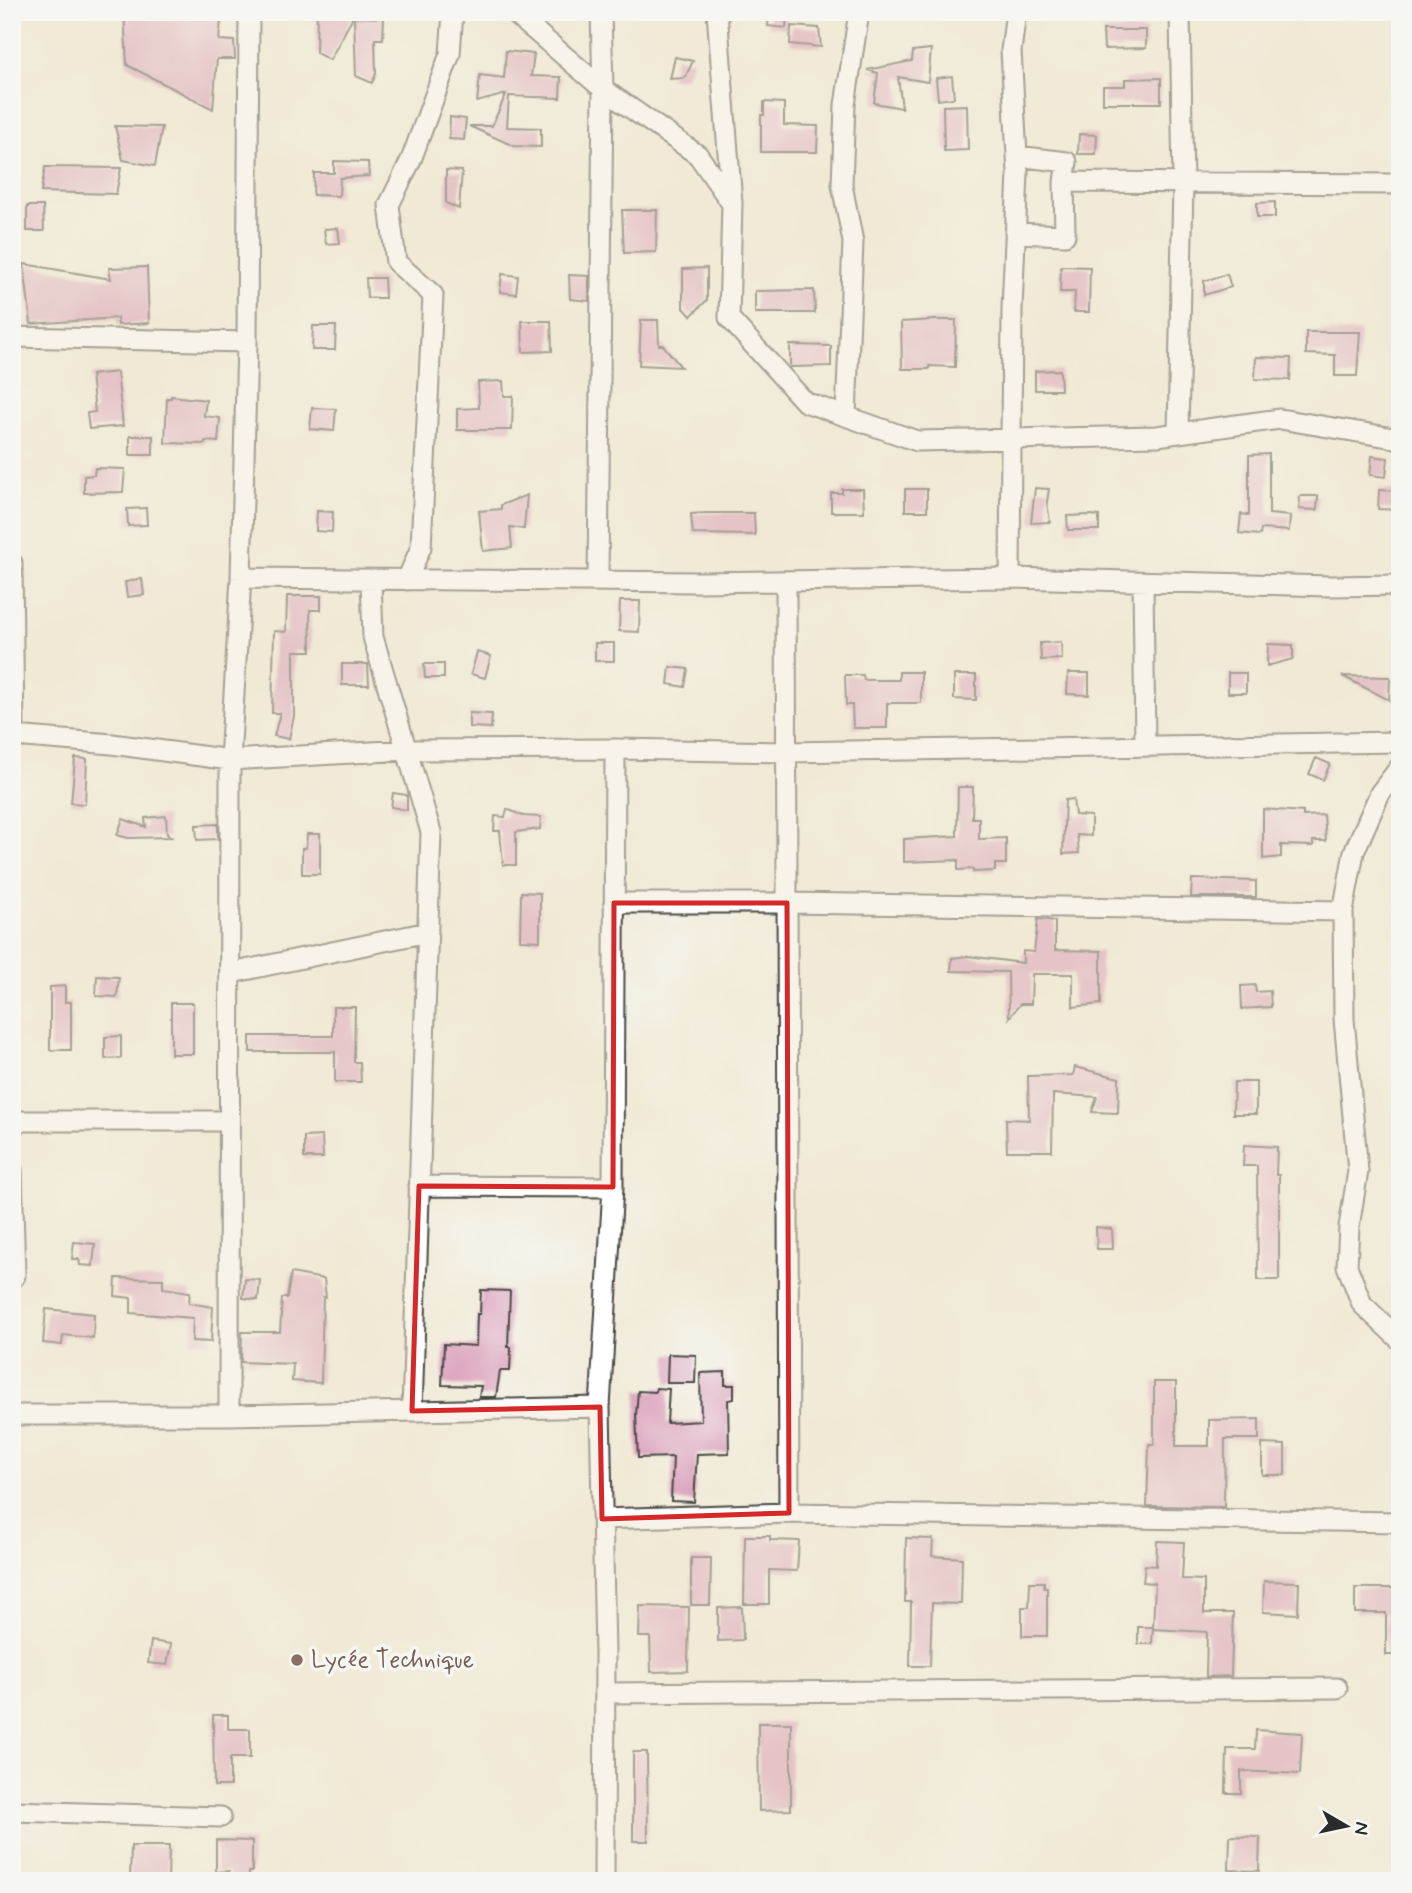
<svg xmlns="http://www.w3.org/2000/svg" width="1412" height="1893" viewBox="0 0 1412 1893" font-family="Mynerve,sans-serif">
	<rect width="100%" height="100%" fill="#f6f6f2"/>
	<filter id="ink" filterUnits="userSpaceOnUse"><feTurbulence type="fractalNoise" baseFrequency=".0143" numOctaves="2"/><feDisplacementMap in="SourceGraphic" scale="14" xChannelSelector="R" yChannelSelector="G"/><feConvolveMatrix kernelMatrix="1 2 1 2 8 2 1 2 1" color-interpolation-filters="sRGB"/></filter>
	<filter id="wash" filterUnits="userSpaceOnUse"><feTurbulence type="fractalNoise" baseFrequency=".00686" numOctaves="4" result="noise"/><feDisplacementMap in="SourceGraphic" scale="28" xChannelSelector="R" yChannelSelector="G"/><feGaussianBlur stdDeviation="1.57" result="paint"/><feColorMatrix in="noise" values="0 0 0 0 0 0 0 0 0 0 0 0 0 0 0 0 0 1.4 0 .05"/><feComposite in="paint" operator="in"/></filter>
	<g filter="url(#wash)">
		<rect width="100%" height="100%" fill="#f0e9d5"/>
		<g id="blocks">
			<path fill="#d896b6" d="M124 12H222L219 40 234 41 235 59H217L213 109 127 65Z
				M317 12 355 13 330 60 316 53Z
				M769 12H787L786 28 768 26Z
				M354 17 384 18 383 39H375L376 74 372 83 356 76Z
				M791 26 819 28 821 47 790 44Z
				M1103 30H1146V48L1104 49Z
				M931 49 928 82 898 77 902 108 874 103 878 73 867 70 912 61 913 51Z
				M506 51 534 54 531 76 561 77 560 98 509 96 507 127 541 128V147L514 146 469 126H492L506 94 477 102 480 75 504 78Z
				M675 57 693 61 685 78 670 79Z
				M952 76 954 98 938 100 936 78Z
				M1161 78V103H1103V86H1125V79Z
				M764 102 784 103V125L818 126 817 152H761V115H764Z
				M967 105 968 150 944 151 943 106Z
				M450 117 466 119 464 140 449 139Z
				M115 126 162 127 155 166 123 160Z
				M1079 134 1097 135 1096 154H1078Z
				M334 161 368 162 369 176 340 178 339 196 313 195 314 173H334Z
				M45 167 121 168 116 194 41 192Z
				M446 170 462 171 459 209 446 203Z
				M1275 202V217H1257V203Z
				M27 206H43L44 231H27Z
				M622 210H657L656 252 624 253Z
				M338 228 340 243 326 244 324 229Z
				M24 264 111 279 109 268 147 267 149 323 118 325 117 318 31 324Z
				M1061 266 1090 267 1089 312H1074L1075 292H1060Z
				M707 268V300L691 316 683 307V269Z
				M502 274 518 276 516 294 500 292Z
				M1227 274 1231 287 1204 295V281Z
				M569 275 589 276V301L570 299Z
				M366 278H384L385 298H367Z
				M814 290 815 313H755V291Z
				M641 320H658L659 345H663L681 367 639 365Z
				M935 320H956L955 367 929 366V369H902L901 322Z
				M522 321H551L552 351 523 352Z
				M313 326H336L335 350H312Z
				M1306 332H1360L1357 376H1335V355L1306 354Z
				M790 345 831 346V366L790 367Z
				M1256 357 1291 358 1290 380 1255 379Z
				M1060 370 1061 390H1035V371Z
				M117 372 123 426 89 429 87 413 95 412 91 375Z
				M503 381 504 396H513L512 430H457V409L479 408 478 382Z
				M171 396 206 400 204 416 220 418 218 442 205 441V444L165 443 167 398H171Z
				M312 408 336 409 334 431 310 429Z
				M130 436H153V455H130Z
				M1269 454V514L1290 516 1289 531 1261 529 1260 535 1239 533 1241 514 1249 515V455Z
				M1372 456 1388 458 1386 477 1370 475Z
				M95 468 125 469 123 492 84 493V476L94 475Z
				M1035 488 1049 489 1047 502 1050 522 1031 523Z
				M842 489H863L864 512H831V493H842Z
				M905 489H927V511H905Z
				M1379 490 1400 491V510L1378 509Z
				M527 495 524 529 510 527 512 548 483 551 479 511 501 509V505Z
				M1300 496H1318L1317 510 1299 509Z
				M146 508 147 525 128 526 127 509Z
				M317 511 333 512 332 532 316 531Z
				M707 513H754L755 535 693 534 691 514Z
				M1091 515 1099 516V530H1068L1067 516Z
				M142 579 144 595 127 597 125 582Z
				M287 596H321V610H310L311 651H294V716L289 739 274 736 280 713H272L274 631 286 632Z
				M620 601H640L639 632 619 631Z
				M1061 642 1062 659 1041 660 1040 643Z
				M595 643H614V661H595Z
				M1268 644 1293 645V659L1267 666Z
				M477 652 491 656 485 678 471 674Z
				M342 664H368L369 685H342Z
				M424 664H444V678H425Z
				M670 667 688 669 685 687 668 684Z
				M899 672H921V703H887V728H853L852 705H846L845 675H863L864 680H899Z
				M1068 673H1089V695L1067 694Z
				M1228 673H1246V693H1228Z
				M954 675H976V700L954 699Z
				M1342 676 1390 677 1389 700Z
				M469 713 492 714 491 728 469 727Z
				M75 758 87 759 85 804 71 803Z
				M1316 758 1330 764 1323 780 1309 774Z
				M958 787H973L972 818H979V839L1006 838V864H995V871L973 872V869L958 870V860L904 862V839L957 836Z
				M393 793 407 795V810L391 807Z
				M1073 799 1075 815 1091 816V836L1077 835 1079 853 1063 854 1065 800Z
				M507 809 523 816 541 817 540 829 516 832V865H503L500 831H494L495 816 505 817Z
				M1263 809 1303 812V816L1324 815 1326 841H1313V846L1281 845V857L1263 859Z
				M166 816 167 834 171 837 128 838 117 835 123 819 146 827 145 818Z
				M218 824V839L197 840 196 825Z
				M307 834H320V874H302V848H306Z
				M1192 879 1256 881V897H1191Z
				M521 892 540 893V941L520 940Z
				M1038 919 1055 921V950L1101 951V1004L1073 1007V974H1032L1031 1004H1020L1009 1018 1008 972 951 971 952 958 968 956 1023 963V951L1034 952Z
				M97 976 119 977 117 997 96 996Z
				M1255 985 1256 992 1270 991 1271 1007 1242 1009 1241 986Z
				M65 986V1002H71V1050H50V987Z
				M171 1003H193V1054H171Z
				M333 1007H355L354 1062H360L361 1082H335V1052H250V1036H333Z
				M121 1036V1058L105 1059V1037Z
				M1075 1067 1119 1078 1118 1113 1092 1112 1097 1097 1053 1094 1052 1151H1007L1006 1119 1029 1120 1028 1076 1073 1075Z
				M1234 1082H1256V1114H1233Z
				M322 1136 323 1158H304V1137Z
				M1244 1145 1277 1147 1276 1175H1279V1280H1258L1257 1166H1243Z
				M1096 1227 1112 1229 1113 1249H1097Z
				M74 1242 95 1244 93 1266 80 1265 79 1259H72Z
				M291 1273 324 1279 326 1298 323 1297 321 1383 292 1381 293 1364 241 1362 242 1332H280L282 1298H287Z
				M116 1278 163 1279V1288L190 1292 189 1303 213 1307 211 1342 192 1341 193 1318 131 1313V1298L115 1296Z
				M245 1279 260 1280 258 1300 243 1298Z
				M481 1290 510 1291 508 1347H511L510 1371H500L496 1397H479L481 1386 442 1385 444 1344 476 1346 477 1314H480Z
				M46 1309 94 1314 93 1338 63 1335 62 1345 43 1343Z
				M668 1354 696 1355 695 1383H667Z
				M725 1372V1385H734V1399L728 1400 729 1453 697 1454 694 1502 671 1501 673 1457 638 1458 636 1415 638 1391 655 1392 656 1388 669 1389 667 1423 701 1421 700 1373Z
				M1154 1382H1176V1446H1209V1420L1259 1419V1439H1225L1224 1507 1147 1506 1149 1444H1154Z
				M1262 1444 1285 1445V1475H1262Z
				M745 1536H770V1540L799 1541 797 1571 769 1570V1604H744Z
				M906 1538 933 1539 932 1556 962 1558 961 1604 932 1603 930 1666H910L911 1602H905Z
				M1157 1541 1184 1542 1182 1579 1204 1580V1613H1233L1231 1676 1206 1677 1207 1632 1153 1629 1155 1583 1143 1582 1145 1565 1156 1566Z
				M691 1558H711L710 1605H691Z
				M1264 1581 1299 1582 1298 1614 1263 1612Z
				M1030 1582H1044V1588H1047V1636H1022V1607H1029Z
				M1355 1588H1400V1655H1386V1613H1355Z
				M640 1606 689 1607 688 1671 651 1672 650 1637H639Z
				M742 1607 743 1640 718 1641V1608Z
				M1138 1627H1153L1152 1644H1138Z
				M151 1641 171 1644 167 1665 148 1663Z
				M213 1715H228V1729H250V1758H230V1786H214Z
				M758 1723H791V1810L759 1811Z
				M1256 1730 1302 1733 1300 1774 1241 1771V1793H1226L1227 1749H1255Z
				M633 1752H647L648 1841H633Z
				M1230 1836 1260 1837 1259 1871 1229 1870Z
				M216 1840 252 1841V1872H249V1881H228L229 1871 216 1872Z
				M131 1846H169L168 1881H130Z"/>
		</g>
	</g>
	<g filter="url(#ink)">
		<use href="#blocks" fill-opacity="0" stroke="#494844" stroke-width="2"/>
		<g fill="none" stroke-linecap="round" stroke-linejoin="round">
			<g stroke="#494844" stroke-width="23">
				<path id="minor" d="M513 12 603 89 698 155 732 204 729 318 805 402 917 441 1157 436 1280 419 1400 439
					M717 12 732 203
					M1064 182 1400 184
					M1015 233 1065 235 1064 182 1067 162 1017 156
					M12 337 247 342
					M846 416 853 242 842 185 845 105 859 12
					M1178 433 1183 183 1180 12
					M12 563 14 736
					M241 578 697 582 1010 578 1012 309 1018 173 1011 51 1016 12
					M1010 578 1331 586 1400 585
					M371 580 373 637 431 832 412 1411
					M407 580 421 547 433 295 396 262 389 205 411 160 450 54 453 12
					M598 581 603 89 601 12
					M786 581 789 1513
					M1143 582 1145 746
					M12 739 14 736 112 744 230 760 407 750 615 749
					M1400 767 1380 793 1354 852 1343 911 1344 1019 1358 1171 1349 1227 1347 1266 1362 1304 1400 1340
					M614 903H787L1343 911
					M231 973 428 932
					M12 1121H228
					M12 1170 15 1276
					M419 1186 613 1187
					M600 1407 613 1187 615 749 787 752 1400 742
					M12 1415H229L230 760 241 578 247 342 249 12
					M229 1415 600 1407 605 1655 604 1881
					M602 1519 789 1513 1400 1522
					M605 1693 1337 1688
					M12 1811 221 1817"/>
			</g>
			<use href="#minor" stroke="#fff" stroke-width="19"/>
		</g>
	</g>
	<path d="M0 0H1412V1893H0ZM614 903H787L789 1513 602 1519 600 1407 412 1411 419 1186 613 1187Z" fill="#f0e9d5" fill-opacity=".55" fill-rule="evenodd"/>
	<path fill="none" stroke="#d62828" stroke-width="5" stroke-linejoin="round" d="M614 903H787L789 1513 602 1519 600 1407 412 1411 419 1186 613 1187Z"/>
	<circle fill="#8d6e63" stroke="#f6f6f2" stroke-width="2.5" cx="297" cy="1660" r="7"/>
	<g text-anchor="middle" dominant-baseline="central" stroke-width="7" stroke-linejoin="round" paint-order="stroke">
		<g font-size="24" fill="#785e54" stroke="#f6f6f2" text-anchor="start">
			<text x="311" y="1660">Lycée Technique</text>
		</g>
	</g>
	<rect width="1412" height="1893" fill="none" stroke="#f6f6f2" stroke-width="42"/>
	<g transform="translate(1346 1826) rotate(99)" stroke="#f6f6f2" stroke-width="5" paint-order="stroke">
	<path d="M0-5L12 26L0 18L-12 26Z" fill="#2b2b2b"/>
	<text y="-10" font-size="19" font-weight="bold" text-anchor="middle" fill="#2b2b2b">N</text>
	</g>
</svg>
